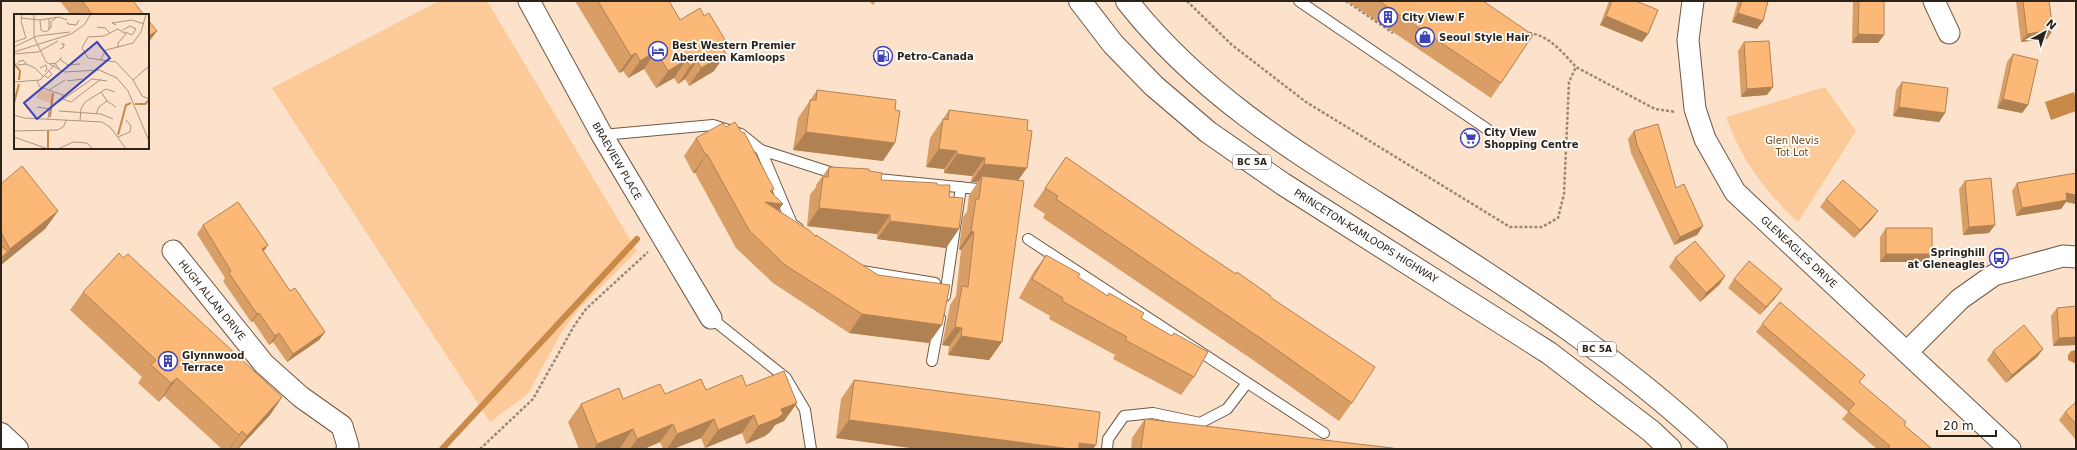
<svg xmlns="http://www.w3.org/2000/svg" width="2077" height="450" viewBox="0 0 2077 450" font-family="'DejaVu Sans',sans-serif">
	<rect width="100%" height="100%" fill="#fce2cb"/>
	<path fill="#fcc999" d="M439 1H487L637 251 578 310 561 333 528 394 490 422 272 88Z
		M1825 87 1856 131 1798 222C1765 192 1741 159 1726 117Z"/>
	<path fill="#c98a48" d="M2074 92 2076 99V111L2051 120 2045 102Z
		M2076 350V364L2068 360V355L2071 351Z"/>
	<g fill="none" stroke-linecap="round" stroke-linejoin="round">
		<path stroke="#c98a48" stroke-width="6" d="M442 449 637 239"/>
		<g stroke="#6f5945" stroke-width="12">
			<path id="service" d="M1299 1 1487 129
				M602 135 713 125 741 134 761 150 839 175
				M761 150 792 224 798 228
				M868 178 988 190
				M1028 239 1324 433
				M862 271 935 283
				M945 296 961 187
				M711 318 786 378 805 410 811 449
				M932 361 940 318
				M1107 449 1108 439 1124 416 1153 413 1200 423 1227 409 1247 383"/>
		</g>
		<g stroke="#6f5945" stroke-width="23">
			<path id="minor" d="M529 1 602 135 711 318
				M1693 1 1688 40 1695 109 1705 139 1735 192 2010 449
				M1934 1 1949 33
				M173 251 264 364 301 397 342 426 348 446 347 449
				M1907 352 1960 299 1994 275 2063 256 2076 257"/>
		</g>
		<g stroke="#6f5945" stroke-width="24">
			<path id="secondary" d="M1 434 17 449"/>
		</g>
		<g stroke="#6f5945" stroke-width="24">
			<path id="primary" d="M1080 1 1113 44 1154 86 1208 132 1283 184 1549 353 1651 431 1670 449
				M1127 1C1203 98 1304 157 1407 222 1515 291 1622 360 1716 449"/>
		</g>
		<path stroke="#998777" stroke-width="2.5" stroke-dasharray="3 2" stroke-linecap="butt" d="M1187 1 1232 45 1306 102 1510 227H1542L1558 218 1564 194 1569 82 1576 67 1655 109 1676 112
			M1346 1 1393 33
			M1529 33C1549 35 1563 53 1576 67
			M480 449 533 399 574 326 586 309 648 252"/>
		<use href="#service" stroke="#fff" stroke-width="10"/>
		<use href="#minor" stroke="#fff" stroke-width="21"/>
		<use href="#secondary" stroke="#fff" stroke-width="22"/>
		<use href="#primary" stroke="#fff" stroke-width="22"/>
	</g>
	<path fill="#d89e66" d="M60 1H133L144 15H71Z
		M575 1H669L680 20 723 49 714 71 689 86 685 79 678 84 674 78 656 88 644 69 628 78 623 71 619 73Z
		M869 1H876L873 5Z
		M1347 1H1483L1501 83 1491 98Z
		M1609 1H1636L1648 34 1642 42 1600 25Z
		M1738 1H1768L1757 29 1732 22Z
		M1853 1H1884V35L1878 43H1852Z
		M2016 1H2049L2047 39 2021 42Z
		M1744 42 1767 95 1741 97 1738 51Z
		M2013 54 2028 105 2022 113 1997 108 2007 62Z
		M1902 82 1945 113 1939 122 1893 116 1896 90Z
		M817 90 883 161 793 150 798 118Z
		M949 110 1018 180 1002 342 989 360 948 355 949 346 942 345 950 305 956 296 961 250 959 249 963 217 967 212 969 195 978 182H971L972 176 944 173V169L926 167 930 138Z
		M726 127 774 189 771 193 778 210 816 237V235L929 343 849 333 773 283 736 248 695 173H693L684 156 696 138Z
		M1634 131 1703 226 1697 235 1674 245 1631 153 1628 139Z
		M1066 157 1203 252 1270 297 1352 403 1339 421 1253 360 1043 218 1045 214 1033 206Z
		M829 167 869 171 881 180 937 185 949 197 959 229 946 248 877 239V234L807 226 810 195 816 187V185Z
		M2076 173V204L2066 202 2061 209 2016 216 2012 191 2017 183Z
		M1965 181 1989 233 1963 235 1959 189Z
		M1 184 58 211 45 229 1 265Z
		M1826 199 1878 211 1872 219 1854 238 1820 207Z
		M203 225 268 245 263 251 290 291 325 332 319 340 287 362 273 342 269 345 253 321 251 322 223 281 225 278 197 234Z
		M1886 228 1932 254 1926 262H1880V237Z
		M1046 255 1078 277 1141 318 1172 336 1174 333 1194 377 1181 395 1113 359 1115 355 1049 319 1050 316 1019 298 1033 273Z
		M1675 258 1725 276 1719 285 1700 302 1669 267Z
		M1734 279 1776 297 1760 315 1728 288Z
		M83 292 282 397 270 415 238 449H222L164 396 159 402 138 383 142 377 70 310Z
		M2076 306V345L2053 346 2051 316 2057 308Z
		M1762 324 1859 383 1904 425 1932 449H1877L1842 419 1848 412 1756 332Z
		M2043 349 2037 357 2006 383 1987 360 1993 351Z
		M854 380 1093 449H918L836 438 841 399Z
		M746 386 797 403 784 421 775 425 770 432 765 436 746 444 742 433 705 448 701 438 673 449H663L660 442 644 449H621L620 448 617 449H579L568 422 581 404Z
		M2076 402V440L2059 420 2065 412Z
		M1145 419 1399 449H1131L1132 438Z"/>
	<path fill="#b08153" d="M1738 13 1763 21 1757 29 1732 22Z
		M1606 16 1648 34 1642 42 1600 25Z
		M2053 30 2047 39 2021 42 2027 34Z
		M157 31 148 43V36Z
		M1858 34 1884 35 1878 43H1852Z
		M727 43 716 59 726 54 714 71 689 86 701 68 722 47Z
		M656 51 644 69 628 78 640 61Z
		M636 53 623 71 619 73 631 56Z
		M686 60 674 78 656 88 668 71Z
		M697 61 685 79 678 84 690 66Z
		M1773 87 1767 95 1741 97 1747 89Z
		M2003 99 2028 105 2022 113 1997 108Z
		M1899 107 1945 113 1939 122 1893 116Z
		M806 132 895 143 883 161 793 150Z
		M939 149 957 151 944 169 926 167Z
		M707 154 695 173H693L706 155Z
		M957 154 985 158 972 176 944 173Z
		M984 164 1027 168 1014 186 982 176 978 182H971Z
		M2066 193 2076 195V204L2066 202 2061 209 2016 216 2022 208Z
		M765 202 783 204 770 222Z
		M819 208 890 215 877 234 807 226Z
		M58 211 45 229 1 265V263L10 249Z
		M1878 211 1872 219 1854 238 1860 230Z
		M890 221 959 229 946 248 877 239Z
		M1995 225 1989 233 1963 235 1969 227Z
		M1703 226 1697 235 1674 245 1680 237Z
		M971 231 974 232 961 250 959 249Z
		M268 245 262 254V249Z
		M8 251 1 261V258Z
		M1886 254H1932L1926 262H1880Z
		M1725 276 1719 285 1700 302 1706 293Z
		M1782 289 1776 297 1760 315 1766 307Z
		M259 313 253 321 251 322 257 314Z
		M862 314 942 325 929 343 849 333Z
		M955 327 962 328 949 346 942 345Z
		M325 332 319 340 287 362 293 354Z
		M279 333 273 342 269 345 275 336Z
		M961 336 1002 342 989 360 948 355Z
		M2076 337V345L2053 346 2059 338Z
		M2043 349 2037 357 2006 383 2012 375Z
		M177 378 164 396 159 402 171 383Z
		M282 397 270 415 238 449H237L247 436Z
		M797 403 784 421 775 425 770 432 765 436 746 444 758 426 781 409Z
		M754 415 742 433 705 448 718 430Z
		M714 419 701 438 673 449H667L677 434Z
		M849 420 1071 449H918L836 438Z
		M673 424 660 442 644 449H630L637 439Z
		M633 429 620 448 617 449H594L597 444Z
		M242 431 230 449H229L239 435Z
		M1079 443 1096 445 1093 449H1075Z"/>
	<path fill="#fbb877" stroke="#b08153" d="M82 1H133L144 15H93Z
		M598 1H669L680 20 700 8 704 16 709 13 727 43 722 47 726 54 701 68 697 61 690 66 686 60 668 71 656 51 640 61 636 53 631 56Z
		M1379 1H1483L1533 35 1501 83Z
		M1612 1H1636L1658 10 1648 34 1606 16Z
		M1742 1H1768L1763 21 1738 13Z
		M1859 1H1884V35L1858 34Z
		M2023 1H2049L2053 30 2027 34Z
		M148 20 157 31 148 36Z
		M1769 41 1773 87 1747 89 1744 42Z
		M2013 54 2038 60 2028 105 2003 99Z
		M1902 82 1948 88 1945 113 1899 107Z
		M817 90 896 100 895 110 900 111 895 143 806 132 810 100H816Z
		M949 110 1028 120 1027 130 1032 131 1027 168 984 164 985 158 957 154V151L939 149 943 119 948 120Z
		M735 122 742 133 744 132 774 189 770 191 783 204 765 202 810 231 816 237V235L878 275 950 285 942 325 862 314 785 265 749 230 707 154 706 155 696 138 723 123 726 127Z
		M1658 124 1676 188 1684 184 1703 226 1680 237 1637 145 1634 131Z
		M1066 157 1203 252 1236 274 1237 272 1271 296 1270 297 1375 367 1352 403 1266 342 1056 199 1058 196 1045 188Z
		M22 166 58 211 10 249 1 232V184Z
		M829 167 869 169V171L882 173 881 180 937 183V185H950L949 197 963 198 959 229 890 221V215L819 208 823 177H828Z
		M2076 173V195L2066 193 2067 200 2022 208 2017 183Z
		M982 176 1024 181 1002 342 961 336 962 328 955 327 962 286 968 287 974 232 971 231 976 199H979Z
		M1991 178 1995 225 1969 227 1965 181Z
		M1843 180 1878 211 1860 230 1826 199Z
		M238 202 268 245 262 249 290 291 295 288 325 332 293 354 279 333 275 336 259 313 257 314 229 273 231 271 203 225Z
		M1886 228H1932V254H1886Z
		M1695 241 1725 276 1706 293 1675 258Z
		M1 246 8 251 1 258Z
		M119 253 123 258 128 254 282 397 247 436 242 431 239 435 177 378 171 383 151 365 156 360 83 292Z
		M1046 255 1080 274 1078 277 1108 296 1109 293 1144 313 1141 318 1172 336 1174 333 1208 352 1194 377 1125 340 1127 337 1062 301 1063 298 1032 279Z
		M1749 261 1782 289 1766 307 1734 279Z
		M1780 302 1865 375 1859 382 1906 422 1904 425 1932 449H1888V448L1890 446 1848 411 1855 404 1762 324Z
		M2076 306V337L2059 338 2057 308Z
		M2024 325 2043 349 2012 375 1993 351Z
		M784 371 797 403 781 409 783 414 778 418 758 426 754 415 718 430 714 419 677 434 673 424 637 439 633 429 597 444 581 404 619 388 623 399 660 384 665 394 701 379 706 390 742 375 746 386Z
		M854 380 1100 412 1096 445 1079 443V449H1071L849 420Z
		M2076 402V424L2065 412Z
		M1145 419 1392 448 1399 449H1141Z"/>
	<defs>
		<g id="building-ring" transform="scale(1)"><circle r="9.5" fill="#fff" stroke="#3e44b8" stroke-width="1.5"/><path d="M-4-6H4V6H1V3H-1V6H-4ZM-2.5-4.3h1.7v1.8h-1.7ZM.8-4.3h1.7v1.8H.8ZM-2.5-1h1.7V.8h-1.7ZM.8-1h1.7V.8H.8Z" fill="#3e44b8"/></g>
		<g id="shop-ring" transform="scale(1)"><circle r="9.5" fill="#fff" stroke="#3e44b8" stroke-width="1.5"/><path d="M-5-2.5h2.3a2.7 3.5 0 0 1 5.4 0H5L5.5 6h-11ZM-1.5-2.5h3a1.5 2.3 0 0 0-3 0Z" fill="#3e44b8"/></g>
		<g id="hotel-ring" transform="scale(1)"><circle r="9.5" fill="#fff" stroke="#3e44b8" stroke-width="1.5"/><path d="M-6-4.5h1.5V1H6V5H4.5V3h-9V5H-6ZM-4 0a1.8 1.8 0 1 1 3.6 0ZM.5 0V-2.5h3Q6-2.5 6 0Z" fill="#3e44b8"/></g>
		<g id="fuel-ring" transform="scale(1)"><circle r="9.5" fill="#fff" stroke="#3e44b8" stroke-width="1.5"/><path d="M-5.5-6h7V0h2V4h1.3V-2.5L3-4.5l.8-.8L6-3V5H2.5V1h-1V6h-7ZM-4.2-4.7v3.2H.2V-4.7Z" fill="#3e44b8"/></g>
		<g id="supermarket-ring" transform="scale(1)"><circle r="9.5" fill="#fff" stroke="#3e44b8" stroke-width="1.5"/><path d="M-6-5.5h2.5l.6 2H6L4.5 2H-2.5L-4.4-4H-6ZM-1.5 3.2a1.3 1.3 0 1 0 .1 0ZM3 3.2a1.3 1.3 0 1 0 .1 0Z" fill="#3e44b8"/></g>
		<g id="bus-ring" transform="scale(1)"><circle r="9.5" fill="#fff" stroke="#3e44b8" stroke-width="1.5"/><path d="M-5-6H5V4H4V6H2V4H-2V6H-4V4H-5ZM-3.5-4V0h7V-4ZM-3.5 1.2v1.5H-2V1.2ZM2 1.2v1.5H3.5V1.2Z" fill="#3e44b8"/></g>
	</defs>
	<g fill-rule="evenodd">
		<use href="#building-ring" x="1388" y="17"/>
		<use href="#shop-ring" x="1425" y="37"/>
		<use href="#hotel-ring" x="658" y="51"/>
		<use href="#fuel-ring" x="883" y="56"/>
		<use href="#supermarket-ring" x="1470" y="138"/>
		<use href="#bus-ring" x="1999" y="258"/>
		<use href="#building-ring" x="168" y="361"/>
	</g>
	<g text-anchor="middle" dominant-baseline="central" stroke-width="3.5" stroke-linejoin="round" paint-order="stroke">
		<g fill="#fff" stroke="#6b655f" stroke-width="1">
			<rect x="1233" y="155" width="38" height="14" rx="3"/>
			<rect x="1578" y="342" width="38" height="14" rx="3"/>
		</g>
		<g font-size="9" font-weight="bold" fill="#2c231a">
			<text x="1252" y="162">BC 5A</text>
			<text x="1597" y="349">BC 5A</text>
		</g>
		<g font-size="10" font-weight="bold" fill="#2c231a" stroke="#fff" text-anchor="start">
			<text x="1402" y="17">City View F</text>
			<text x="1439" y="37">Seoul Style Hair</text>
			<text x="672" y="45">Best Western Premier<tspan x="672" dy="12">Aberdeen Kamloops</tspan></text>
			<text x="897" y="56">Petro-Canada</text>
			<text x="1484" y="132">City View<tspan x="1484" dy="12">Shopping Centre</tspan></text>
			<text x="1985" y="252" text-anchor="end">Springhill<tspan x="1985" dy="12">at Gleneagles</tspan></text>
			<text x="182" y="355">Glynnwood<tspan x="182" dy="12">Terrace</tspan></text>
		</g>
		<g font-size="10" fill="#734817" stroke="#fff">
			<text x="1792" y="140">Glen Nevis<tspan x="1792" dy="12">Tot Lot</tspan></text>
		</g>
		<g font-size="10" fill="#2c231a" stroke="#fff">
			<text transform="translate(617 161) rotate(60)">BRAEVIEW PLACE</text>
			<text transform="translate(1366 236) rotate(32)">PRINCETON-KAMLOOPS HIGHWAY</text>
			<text transform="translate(1799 252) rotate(43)">GLENEAGLES DRIVE</text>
			<text transform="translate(212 300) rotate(51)">HUGH ALLAN DRIVE</text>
		</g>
	</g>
	<g transform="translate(14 14)">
		<rect width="135" height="135" fill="#fce2cb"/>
		<path d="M26 75 40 79 39 90 22 84Z" fill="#fcc999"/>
		<path fill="none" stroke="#c98a48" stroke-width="2" d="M0 49 6 57 5 66M0 89 5 70M121 90H131L135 86M36 103 39 79M34 117V134M104 121 112 91 117 89"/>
		<path fill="none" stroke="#a99684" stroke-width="1" d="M20 0V23L32 48 50 58 85 56 103 64 114 77 135 127M7 4 26 6 45 3 53 6M26 6 27 16 31 18 35 16V4M53 8 54 10 62 11 65 6M102 11 98 9 118 6 130 10M83 13 91 14 96 19M35 14H37V8L43 3M109 16 116 12 122 15 118 21 111 18M0 28 12 24 7 7 8 0M0 33 23 22 56 18M104 34V29L112 20 104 15 90 22 74 23 68 34 74 44 102 48 119 66 128 82 135 85M46 35 50 33 48 29 51 31M0 38 57 20 70 11 77 0M0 40 24 38 44 27M45 45 54 51 66 50M87 45 92 36 119 29 127 18 132 0M3 49 5 51 12 50 9 46 4 48M12 50 21 54 30 63M36 50 41 49 45 55M26 54 32 51 33 55 31 58M31 62 34 64 38 60 35 57M119 66 135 52M23 67 26 73 52 82M53 67 69 65M0 68 26 66 48 43M35 76 51 66M87 78 93 87 102 93M49 85 57 88 87 65M45 88 78 65 93 67M23 93 35 95 34 105M45 97 87 100 99 105M82 100 85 93 93 87M0 101 10 104 88 108 97 114 112 135M66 107 67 95 71 88 92 75 101 78M0 117 44 116 50 112 52 106M0 123 34 135M104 123 116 118 117 112 112 106M44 135 59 128 73 129 79 135"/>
		<path fill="#3e44b8" fill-opacity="0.15" stroke="#3e44b8" stroke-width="2" d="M83 28 96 44 23 105 10 89Z"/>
		<rect width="135" height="135" fill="none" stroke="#2c231a" stroke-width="2"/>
	</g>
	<rect width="2077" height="450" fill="none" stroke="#2c231a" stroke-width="4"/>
	<g transform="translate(2045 32) rotate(40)" stroke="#ffffff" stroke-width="3" paint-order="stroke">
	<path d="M0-3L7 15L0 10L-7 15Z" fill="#2c231a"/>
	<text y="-6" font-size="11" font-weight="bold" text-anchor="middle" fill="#2c231a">N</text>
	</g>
	<path d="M1937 430v6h59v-6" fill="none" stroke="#2c231a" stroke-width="2"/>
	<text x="1943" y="430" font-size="12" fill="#2c231a" stroke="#ffffff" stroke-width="3" paint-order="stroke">20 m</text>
</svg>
